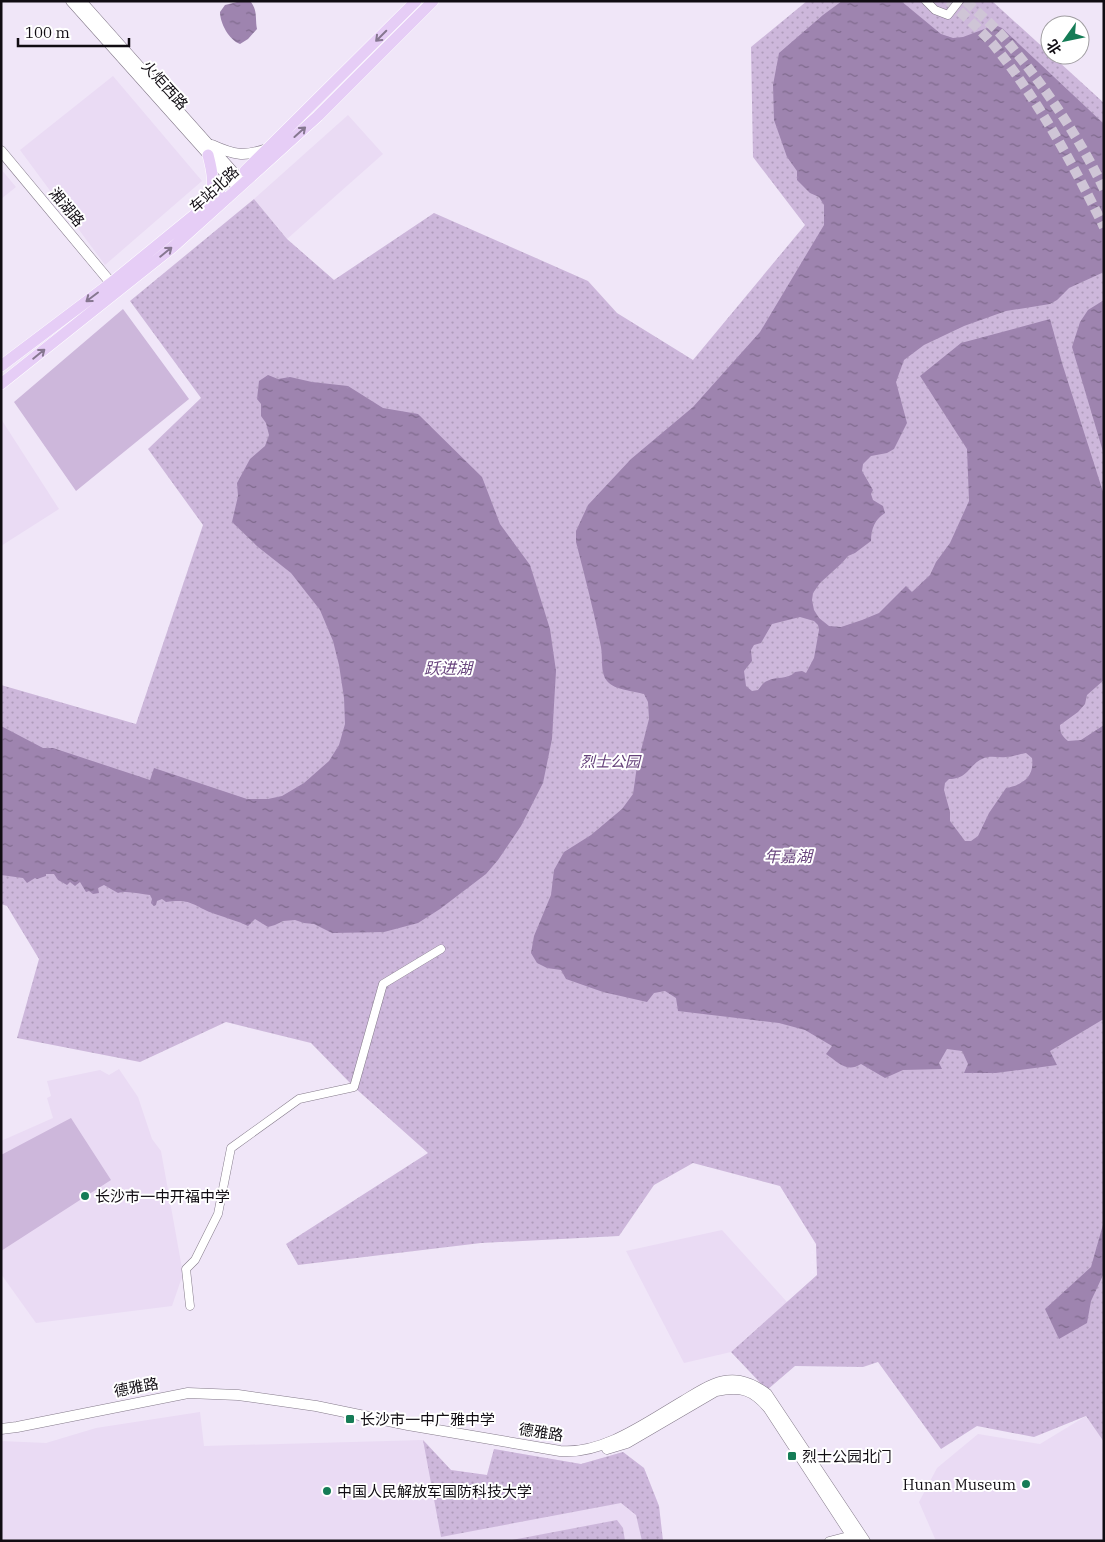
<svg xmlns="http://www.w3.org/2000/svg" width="1105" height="1542" viewBox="0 0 1105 1542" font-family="'IBM Plex Serif','Noto Sans SC',serif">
	<defs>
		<pattern id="park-dots" width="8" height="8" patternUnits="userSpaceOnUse" patternTransform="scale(1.25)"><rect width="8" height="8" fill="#cdb7db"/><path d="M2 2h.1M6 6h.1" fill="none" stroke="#af9cbb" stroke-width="1.8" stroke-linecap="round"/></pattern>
		<pattern id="water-ripples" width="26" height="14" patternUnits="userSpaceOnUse" patternTransform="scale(1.25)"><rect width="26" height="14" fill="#9e84af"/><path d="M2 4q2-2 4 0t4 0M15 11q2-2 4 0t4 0" fill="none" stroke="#7f6a8d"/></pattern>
	</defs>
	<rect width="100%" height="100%" fill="#f0e6f8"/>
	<path fill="#eadbf4" d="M113 76 202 181 105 265 20 150Z
		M348 115 383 154 287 239 254 199Z
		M1 169 16 187 1 199Z
		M1 419 59 509 1 546Z
		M119 1069 138 1097 152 1139 161 1151 183 1274 172 1306 36 1323 1 1274V1141L53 1118 47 1098 51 1096 47 1081 100 1070 109 1075Z
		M722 1230 787 1302 731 1352 684 1363 626 1251Z
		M200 1412 204 1446 423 1440 451 1470 487 1475 494 1449 581 1464 623 1452 644 1468 659 1506 663 1541H1V1441L46 1443 96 1428Z
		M1086 1416 1104 1442V1541H936L919 1502 937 1468 978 1434 1040 1444Z"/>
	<path fill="#cdb7db" d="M123 309 189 399 76 491 14 402Z
		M71 1118 111 1180 1 1251V1155Z"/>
	<path fill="url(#park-dots)" d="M807 1H992L1104 103V1442L1086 1416 1034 1437 977 1426 941 1449 878 1362 863 1367 795 1366 767 1390 731 1352 817 1275 816 1244 780 1186 693 1163 654 1185 619 1236 481 1243 298 1265 286 1244 428 1153 354 1087 311 1043 226 1022 140 1062 17 1038 39 959 7 906 1 904V685L136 724 203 525 148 449 201 398 130 301 254 199 287 239 334 280 434 213 588 281 617 313 693 360 805 225 753 157 751 47Z
		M423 1440 451 1470 487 1475 494 1449 581 1464 623 1452 644 1468 659 1506 663 1541H642L636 1515 621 1503 441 1537Z
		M617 1520 623 1528 625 1541H507Z"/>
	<path fill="url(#water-ripples)" fill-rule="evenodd" d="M241 1H250C258 10 255 19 257 29L248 39 240 44C229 40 220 23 220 12L225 5Z
		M842 1H901L941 34 953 38 963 37 995 25 1002 28 1104 124V272L1069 288 1057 300 1050 304 1006 311 964 326 924 345 904 360 896 382 907 423 894 449 887 453 871 456 863 464 862 471 873 490 871 494 873 500 883 506 885 513C875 519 871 529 871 541L855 553 848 556 842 563 820 583 813 593 812 600 814 610 819 618 829 626 841 627 862 620 879 613 906 586 912 592 930 575 936 562 950 543 969 501 967 449 920 376 961 343 1050 319 1062 363 1104 495V680L1087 695 1085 704 1078 712 1060 725C1060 733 1062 736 1068 741L1081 740 1104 725V1021L1102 1020 1050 1051 1057 1065 996 1073H964L968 1064 962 1051 947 1049 939 1063 942 1069 903 1070 885 1078 861 1064C847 1073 839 1063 826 1054L832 1046 805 1030 779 1023 678 1011 676 998 665 991 654 993 647 1002 603 992 566 979 561 970 547 968 537 963 531 953 534 936 551 895 554 870 564 852 591 835 622 809 633 794 637 766 649 719 648 702 644 694C634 691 614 690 607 681 600 673 603 658 601 647 594 612 585 577 576 542V531L588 505 631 459 693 407 760 332 824 225V205L819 197 810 193 797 180V171L787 157 774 120 773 85 779 53 823 15ZM800 617 814 621 818 625 819 630 814 658 806 673 802 671 795 672C788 680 776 676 767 681 762 683 761 687 758 690L752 691 746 686 744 671 752 661 751 650 754 645 761 643 772 624ZM1026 753 1032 758C1035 777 1022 785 1006 788L989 813 978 836 971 841H965L950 821V812L944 790 945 783 949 779C968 779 969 765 982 759 990 755 998 758 1006 757 1013 757 1019 754 1026 753Z
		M1104 300V455L1072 347 1080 322 1088 310Z
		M268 375 278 379 290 377 312 382 348 386 383 408 418 414 482 477 500 524 530 565 550 629 556 671 552 739 543 783 521 826 498 860 486 874 440 909 418 923 384 932 332 933 314 924 304 923 295 920 283 921 275 925 268 927 255 919 248 926C238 921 226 918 215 914 193 906 192 898 166 902L162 899 157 901 156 905 154 906 151 903 152 899 150 895C140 894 127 890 118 893L104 885 98 888 99 893 93 894 89 891 86 892 80 882 75 886 70 882 67 885 58 880 54 874H46V876L37 879 35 878 27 883 23 878 1 875V726L43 748H53L150 780 154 768 247 799H268L282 796 304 783 329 761 339 745 345 724 344 698 339 665 333 641 320 610 291 573 258 547 232 522 238 496 237 483 250 459 265 446 269 435 266 423 261 416V404L257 399 259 381Z
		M1104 1221V1273L1091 1301 1087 1323 1059 1339 1045 1309 1091 1267Z"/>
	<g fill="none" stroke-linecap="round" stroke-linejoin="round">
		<path stroke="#cfc5d6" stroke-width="10" stroke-dasharray="10 5" stroke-linecap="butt" d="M949 1C963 15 980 29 993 44 1038 100 1072 162 1104 227
			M966 1C979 14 993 25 1005 39 1043 84 1078 135 1104 189"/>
		<g stroke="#847a8a" stroke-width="9">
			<path id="street" d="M926 1 935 10 948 15 959 1
				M190 1306 186 1269 195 1260 218 1214 231 1148 299 1099 354 1087 383 984 441 949
				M829 1541 856 1534"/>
		</g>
		<g stroke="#847a8a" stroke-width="11">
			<path id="secondary" d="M71 1 238 188
				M81 1 243 183
				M212 145C234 155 244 157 267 149
				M1 151 111 283
				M1 1429 17 1427 188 1393 238 1395 316 1406 408 1425 560 1451C603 1455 647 1422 683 1401 700 1391 718 1377 740 1381 750 1383 759 1388 767 1394L865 1541
				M607 1449 627 1443 716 1391C740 1386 753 1389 769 1409L855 1541"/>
		</g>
		<g stroke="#fff" stroke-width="12">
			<path id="primary" d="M208 155C213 174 214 183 210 203
				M245 171 416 1
				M1 366 111 283 220 194
				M1 384 173 247 318 116 433 1"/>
		</g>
		<use href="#street" stroke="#fff" stroke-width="8"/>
		<use href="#secondary" stroke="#fff" stroke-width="10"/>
		<use href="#primary" stroke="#e6cdf6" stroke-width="11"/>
	</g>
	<defs><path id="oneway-shaft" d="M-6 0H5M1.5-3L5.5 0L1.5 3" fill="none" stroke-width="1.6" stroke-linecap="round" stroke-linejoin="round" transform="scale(1.25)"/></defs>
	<g stroke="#867790">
		<use href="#oneway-shaft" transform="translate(381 36) rotate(135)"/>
		<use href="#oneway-shaft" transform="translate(300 132) rotate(-42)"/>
		<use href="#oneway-shaft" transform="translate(166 252) rotate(-39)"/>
		<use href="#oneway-shaft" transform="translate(92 297) rotate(143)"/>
		<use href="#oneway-shaft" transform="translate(39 354) rotate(-39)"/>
	</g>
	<g fill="#157c56" stroke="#fff" stroke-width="2">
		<circle cx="85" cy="1196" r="5"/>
		<rect x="345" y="1414" width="10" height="10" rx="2.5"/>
		<rect x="787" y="1451" width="10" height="10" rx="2.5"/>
		<circle cx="1026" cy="1484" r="5"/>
		<circle cx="327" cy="1491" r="5"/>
	</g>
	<g text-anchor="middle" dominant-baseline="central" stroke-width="4" stroke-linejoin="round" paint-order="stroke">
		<g font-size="15" fill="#110d13" stroke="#fff">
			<text transform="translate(165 85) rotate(48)">火炬西路</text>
			<text transform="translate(214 189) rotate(-42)">车站北路</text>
			<text transform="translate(67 207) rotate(50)">湘湖路</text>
			<text transform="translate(136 1387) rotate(-11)">德雅路</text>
			<text transform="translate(541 1432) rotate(9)">德雅路</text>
		</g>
		<g font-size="15" font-style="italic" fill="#65417a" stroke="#fff">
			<text x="610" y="761">烈士公园</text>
		</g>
		<g font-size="15" fill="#110d13" stroke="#fff" text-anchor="start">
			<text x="95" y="1196">长沙市一中开福中学</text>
			<text x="360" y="1419">长沙市一中广雅中学</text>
			<text x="802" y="1456">烈士公园北门</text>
			<text x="1016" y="1484" text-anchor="end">Hunan Museum</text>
			<text x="337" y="1491">中国人民解放军国防科技大学</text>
		</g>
		<g font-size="16" font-style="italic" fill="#69457e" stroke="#fff">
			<text x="448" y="668">跃进湖</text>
			<text x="788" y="856">年嘉湖</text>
		</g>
	</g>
	<rect width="1105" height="1542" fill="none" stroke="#110d13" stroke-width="5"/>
	<g transform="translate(1065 40) rotate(237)"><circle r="24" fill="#ffffff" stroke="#a09ea1"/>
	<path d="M0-4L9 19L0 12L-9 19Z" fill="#157c56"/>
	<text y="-8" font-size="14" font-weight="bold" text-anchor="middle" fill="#110d13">北</text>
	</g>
	<path d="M18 38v8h111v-8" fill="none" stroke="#110d13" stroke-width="2.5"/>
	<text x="25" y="38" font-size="15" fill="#110d13" stroke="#ffffff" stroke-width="4" paint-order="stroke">100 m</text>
</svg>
